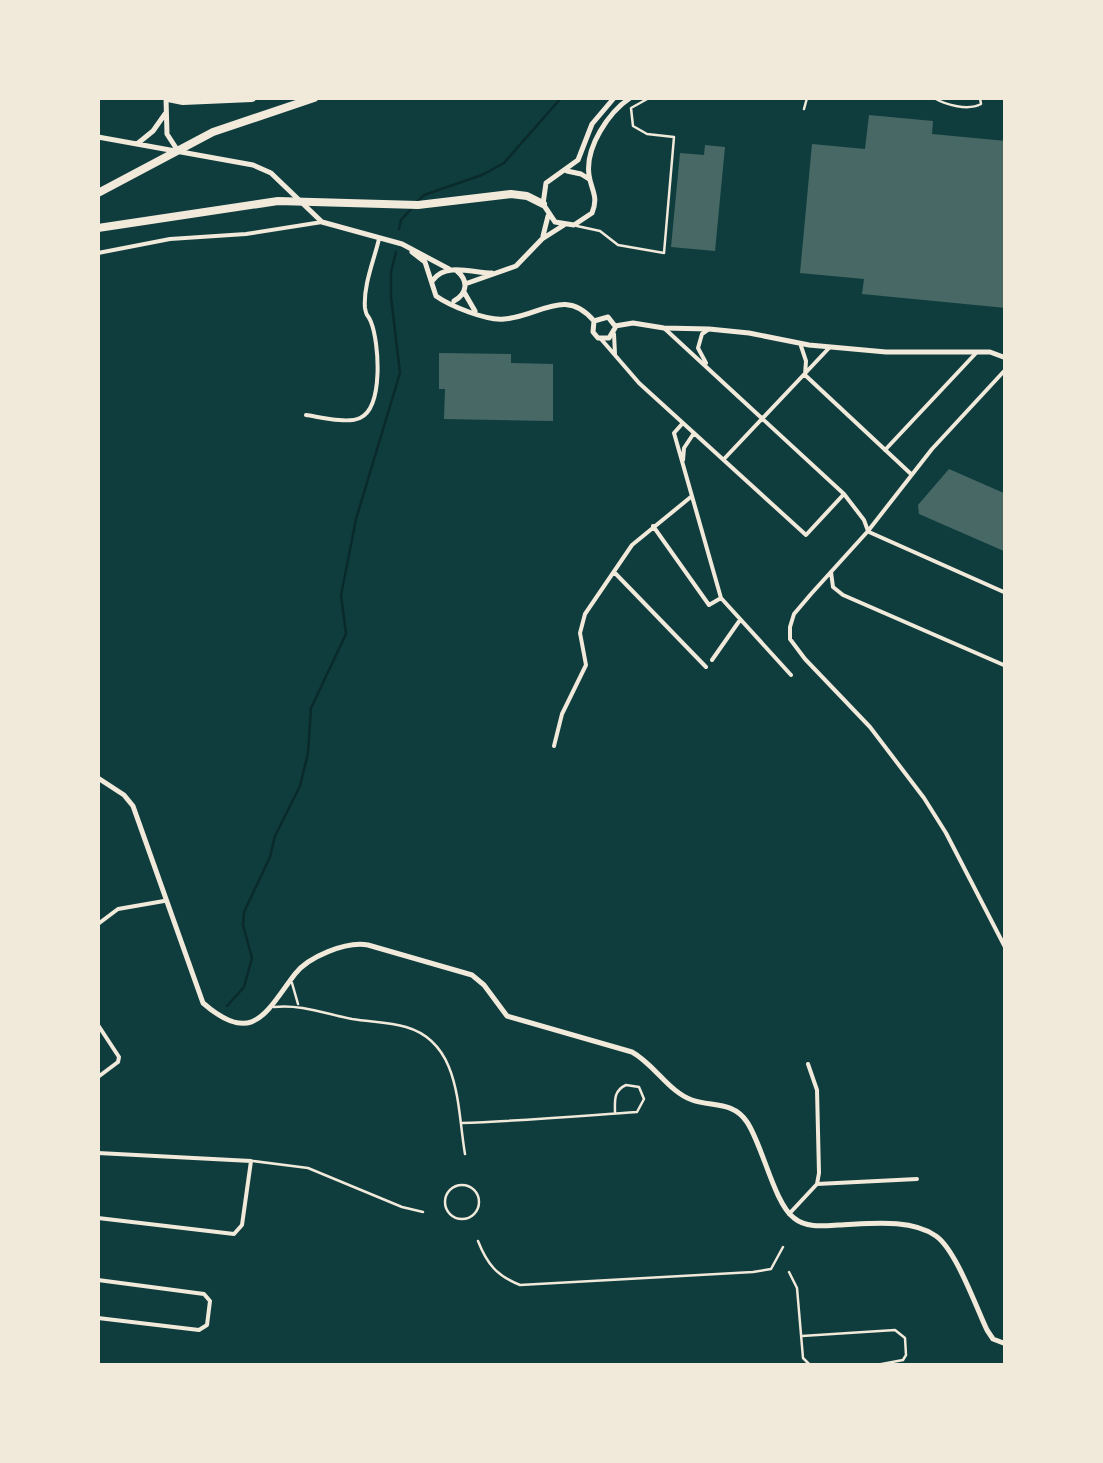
<svg xmlns="http://www.w3.org/2000/svg" width="1103" height="1463" viewBox="0 0 1103 1463" font-family="'Asap Condensed',sans-serif">
	<rect width="100%" height="100%" fill="#0f3d3e"/>
	<g fill="none" stroke-linecap="round" stroke-linejoin="round">
		<path stroke="#0a2a2b" stroke-width="2.5" d="M416 203 424 195 482 175 504 163 561 98
			M399 229 401 220 411 209
			M227 1006 244 987 252 958 243 925 244 912 270 857 275 836 300 786 308 753 311 708 346 634 341 595 348 560 356 519 400 373 391 297V272L396 252"/>
	</g>
	<path fill="#486865" d="M869 115 933 121 932 134 1006 141V308L862 294 864 279 800 273 812 144 865 149Z
		M705 145 725 147 715 251 671 247 680 153 704 155Z
		M439 353 511 354V363L553 364V421L444 419 445 389H439Z
		M949 469 1006 494V552L919 514 918 505Z"/>
	<g fill="none" stroke-linecap="round" stroke-linejoin="round">
		<path stroke="#f1e9da" stroke-width="2.5" d="M934 98C946 105 968 111 981 104L980 98
			M804 109 807 98
			M577 226 600 231 618 245 664 253 674 137 647 134 633 126 631 108 649 98
			M292 983 298 1004
			M274 1007C301 1004 326 1014 352 1019 370 1022 389 1022 406 1027 461 1043 457 1108 465 1154
			M461 1123C520 1121 579 1116 637 1112L644 1099 639 1087 626 1085C613 1091 615 1101 615 1113
			M253 1161 308 1168 402 1207 423 1212
			M445 1202a17 17 0 1 1 34 0a17 17 0 1 1-34 0Z
			M478 1241C487 1264 497 1276 520 1285L753 1272 771 1269 783 1247
			M789 1272 797 1288 803 1358 811 1366
			M802 1336 895 1330 905 1338 906 1355 903 1360 871 1366"/>
		<path stroke="#f1e9da" stroke-width="4" d="M98 253 170 239 246 234 322 222
			M664 328 844 494 864 520 868 531
			M614 334 615 354
			M601 339 639 383 806 535 844 494
			M801 346 806 361 805 375
			M706 363 698 348 702 334 709 329
			M1006 369 932 449 868 531 811 594 794 614 790 627V639L805 659 870 727 924 798 946 833 1006 949
			M805 375 911 474
			M306 415C320 417 347 424 360 418 384 407 379 342 371 322 367 312 367 319 365 308 363 286 374 260 379 239
			M682 424 674 433 721 598 791 675
			M885 450 977 352
			M724 459 829 348
			M683 460 684 448 694 433
			M653 526 709 605 721 598
			M869 532 1006 593
			M614 572 706 667
			M831 572 833 587 843 595 1006 666
			M712 660 740 620
			M554 746 562 714 586 665 580 633 585 614 632 545 692 496
			M98 924 118 909 164 901
			M98 1025 119 1057 118 1062 98 1077
			M98 1153 251 1161 242 1225 234 1234 98 1218
			M817 1184 917 1179
			M789 1214 817 1184 819 1173 817 1090 808 1064
			M98 1280 204 1294 210 1301 207 1325 199 1330 98 1318"/>
		<path stroke="#f1e9da" stroke-width="5" d="M166 98 167 134 178 151
			M614 98 592 124 578 160 546 183 543 204 555 222 574 225 592 213C599 196 591 190 589 175 585 147 609 112 630 98
			M98 137 253 165 271 173 322 222 402 244 449 269
			M137 144 153 131 165 114
			M567 171 581 174 589 179
			M543 236 548 216
			M412 252 425 262 436 296C450 306 487 321 504 319 539 317 565 286 594 321L593 332 598 338H609L615 328
			M433 280C446 262 473 273 492 273
			M465 284 516 266 542 239 564 225
			M464 292 475 311
			M454 301C467 294 469 281 457 271
			M594 321 608 317 615 326
			M615 326 633 323 664 328 709 329 749 333 809 345 886 352H990L1006 358
			M98 778 124 795 133 806 203 1003C253 1047 266 1012 295 974 308 957 346 941 368 945L472 975 484 985 507 1016 632 1052C654 1064 669 1092 692 1100 712 1107 733 1101 747 1122 763 1146 774 1203 794 1218 806 1228 823 1226 838 1225 868 1224 910 1218 936 1236 956 1250 976 1307 987 1330L993 1339 1006 1344"/>
		<path stroke="#f1e9da" stroke-width="8" d="M168 98 183 101 252 98
			M98 193 213 132 314 98
			M98 228 278 201 418 205 511 194 527 196 543 204"/>
	</g>
	<rect width="1103" height="1463" fill="none" stroke="#f1e9da" stroke-width="200"/>
</svg>
